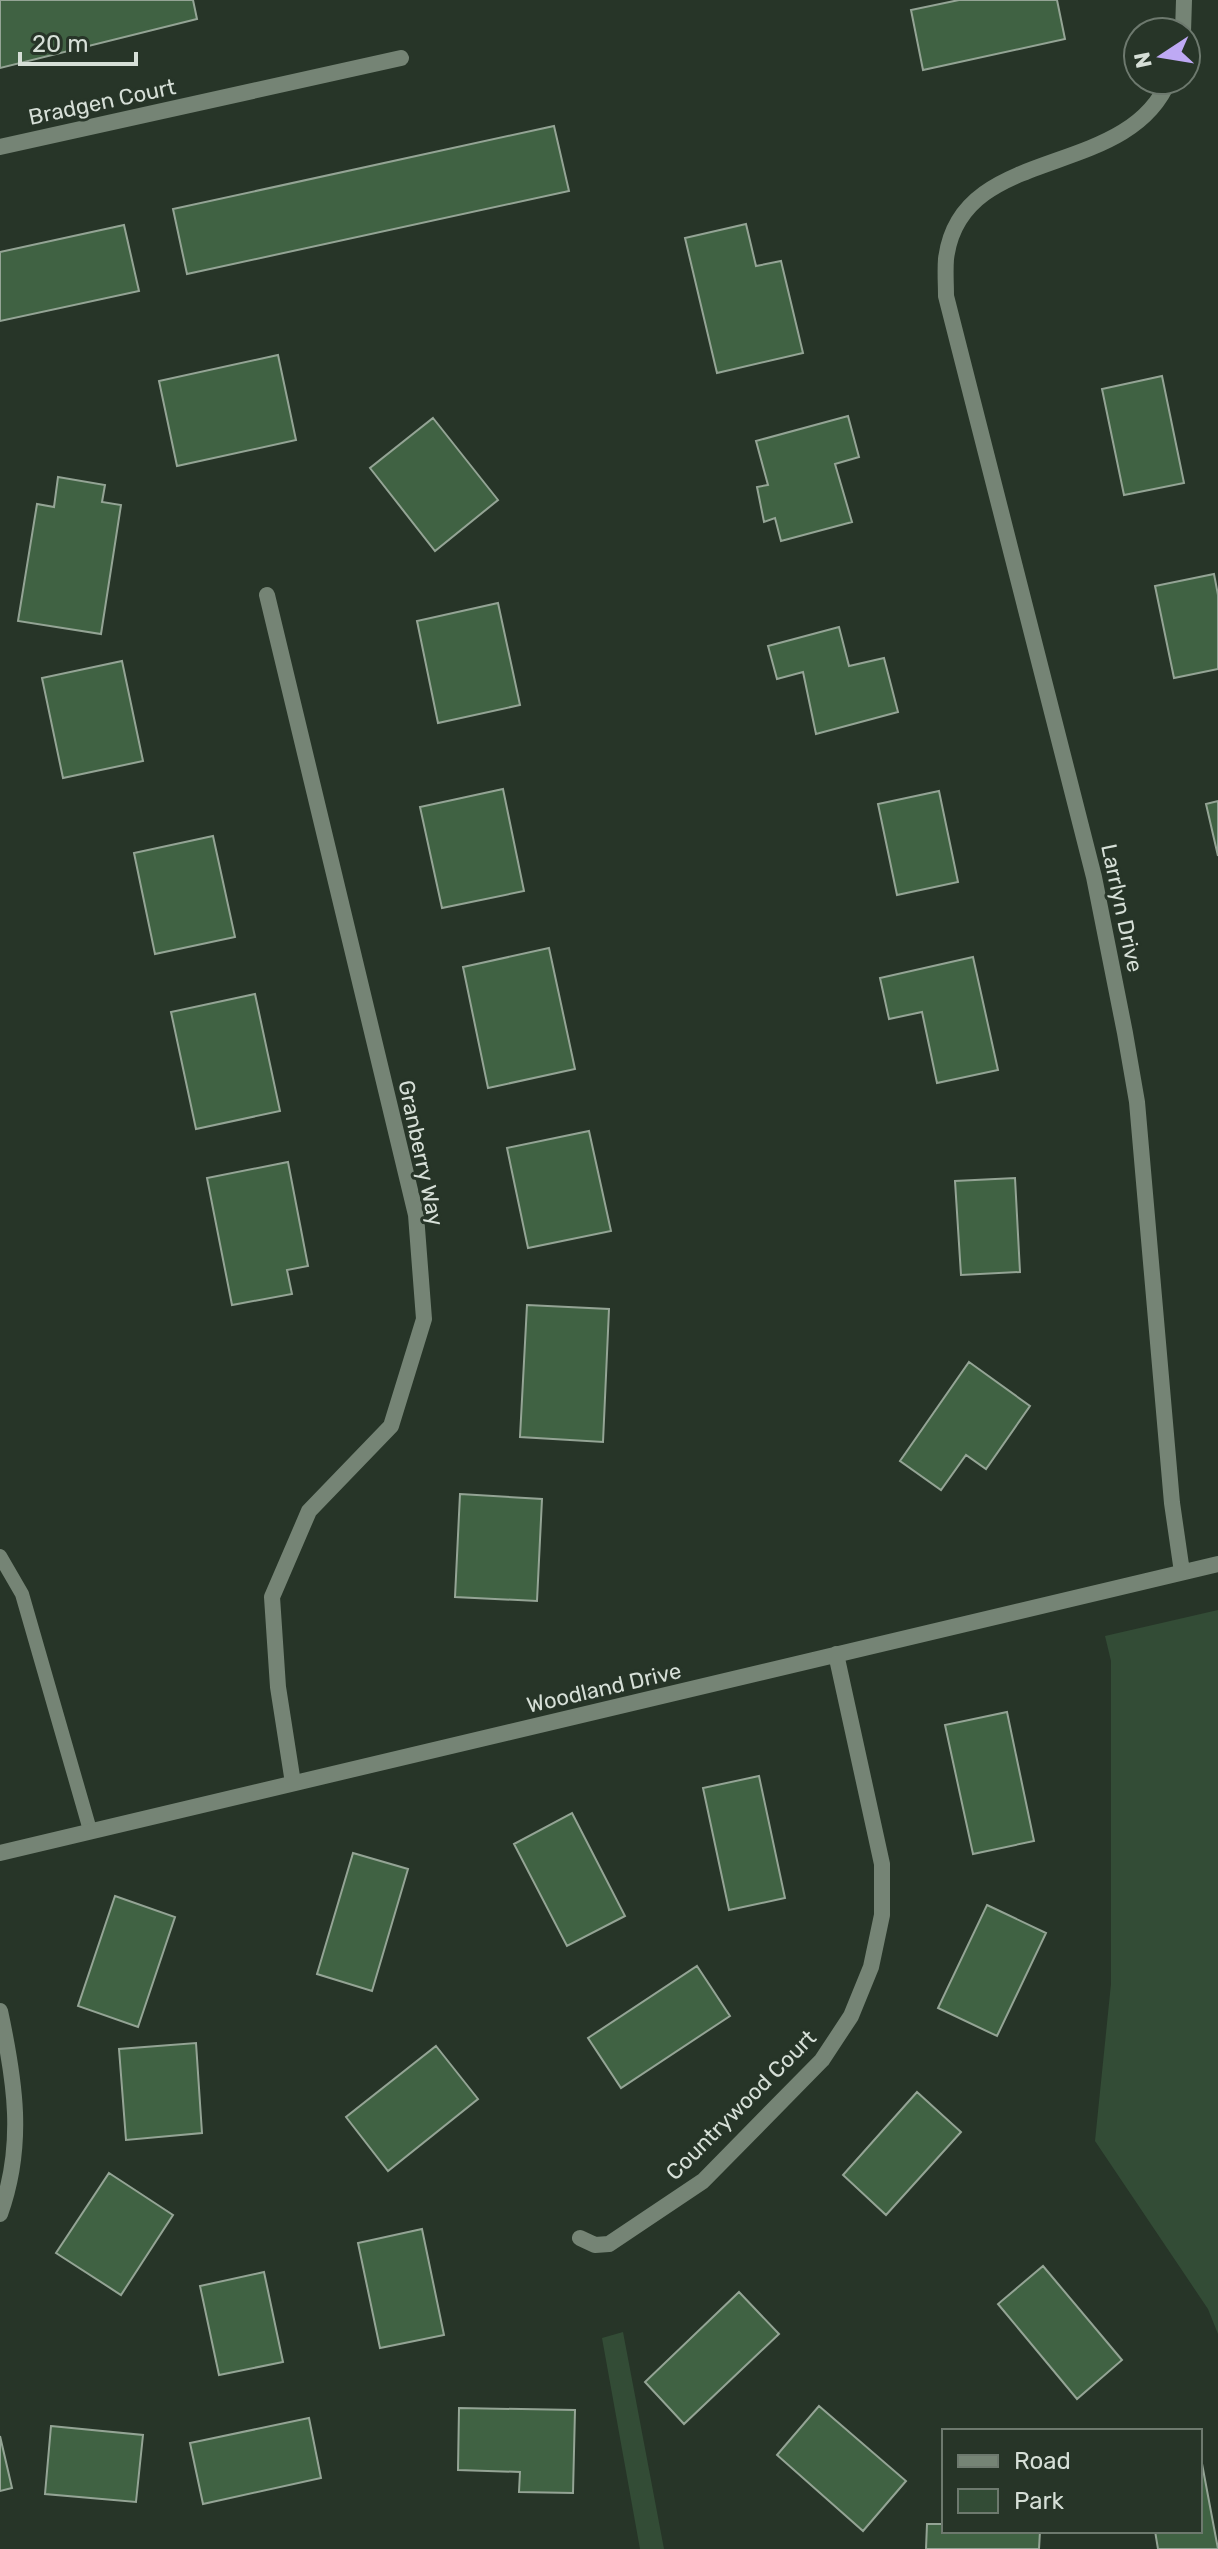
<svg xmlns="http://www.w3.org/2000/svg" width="1218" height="2549" viewBox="0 0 1218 2549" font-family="Rubik,sans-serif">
	<rect width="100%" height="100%" fill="#273528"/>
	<path fill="#334c36" d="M1218 1610V2334L1208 2309 1095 2141 1111 1984V1661L1105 1636Z
		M623 2332 664 2549H640L602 2338Z"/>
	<path fill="#406243" stroke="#94a495" stroke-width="2" d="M0 0H193L197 19 0 68Z
		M959 0H1057L1065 39 923 70 911 10Z
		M554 126 569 191 187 274 173 209Z
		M746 224 756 266 781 261 803 353 717 373 685 238Z
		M124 225 139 291 0 321V252Z
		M278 355 296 440 177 466 159 381Z
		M1162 376 1184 483 1124 495 1102 389Z
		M848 416 859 457 835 464 852 522 781 541 775 518 764 522 757 487 768 485 756 441Z
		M433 418 498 500 435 551 370 468Z
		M58 477 105 485 102 502 121 505 101 634 18 621 37 504 54 507Z
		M1214 574 1218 595V669L1174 678 1155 586Z
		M498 603 520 705 438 723 417 621Z
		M839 627 849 666 884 658 898 712 816 734 803 672 777 679 768 646Z
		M122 661 143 761 63 778 42 678Z
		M503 789 524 891 442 908 420 807Z
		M939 791 958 882 897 895 878 804Z
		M1218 801V856L1206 804Z
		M213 836 235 937 155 954 134 853Z
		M549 948 575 1069 488 1088 463 967Z
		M973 957 998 1070 937 1083 922 1012 889 1019 880 978Z
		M255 994 280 1111 196 1129 171 1012Z
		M589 1131 611 1231 528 1248 507 1148Z
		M288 1162 308 1266 287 1270 292 1294 232 1305 207 1178Z
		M1015 1178 1020 1272 961 1275 955 1181Z
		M527 1305 609 1309 603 1442 520 1437Z
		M969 1362 1030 1406 986 1469 966 1455 941 1490 900 1461Z
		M460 1494 542 1499 537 1601 455 1597Z
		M1007 1712 1034 1841 973 1854 945 1725Z
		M759 1776 785 1898 729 1910 703 1788Z
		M572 1813 625 1916 567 1946 514 1844Z
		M353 1853 408 1869 372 1991 317 1974Z
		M115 1896 175 1917 138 2027 78 2006Z
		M987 1905 1046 1933 997 2036 938 2008Z
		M697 1966 730 2016 621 2088 588 2038Z
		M196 2043 202 2133 126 2140 119 2049Z
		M436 2046 478 2099 388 2171 346 2117Z
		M917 2092 961 2132 886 2215 843 2175Z
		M109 2173 173 2215 121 2295 56 2253Z
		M422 2229 444 2335 380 2348 358 2243Z
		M1043 2266 1122 2360 1077 2399 998 2304Z
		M264 2272 283 2362 219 2375 200 2286Z
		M739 2292 779 2334 684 2424 645 2382Z
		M819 2406 906 2481 863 2531 777 2455Z
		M459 2408 575 2410 573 2493 519 2492 520 2472 458 2470Z
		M309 2418 321 2478 203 2504 190 2443Z
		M51 2426 143 2435 136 2502 45 2494Z
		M0 2436 12 2488 0 2491Z
		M1200 2453 1218 2549H1158L1155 2531H1200Z
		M927 2524H944V2531H1040L1039 2549H926Z"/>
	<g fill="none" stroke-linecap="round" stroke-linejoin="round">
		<path stroke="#758475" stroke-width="14" d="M0 1556 22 1594 90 1830"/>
		<path stroke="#758475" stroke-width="16" d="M1183 32 1184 0
			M1169 80C1127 182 960 142 946 259 945 271 946 284 946 296L1094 877 1125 1033 1137 1102 1172 1503 1182 1572
			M0 147 401 58
			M267 595 416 1215 424 1319 391 1426 309 1511 272 1597 278 1687 293 1783
			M0 1853 1218 1564
			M0 2011C15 2081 25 2145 0 2214
			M580 2238 595 2245 609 2244 703 2181 822 2060 851 2016 871 1967 882 1915V1864L836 1654"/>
	</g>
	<g text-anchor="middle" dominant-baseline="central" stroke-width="6" stroke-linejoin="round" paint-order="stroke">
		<g font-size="22" fill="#d6dfd7" stroke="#273528">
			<text transform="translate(102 102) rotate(-12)">Bradgen Court</text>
			<text transform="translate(1122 908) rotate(78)">Larrlyn Drive</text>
			<text transform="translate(421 1153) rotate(78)">Granberry Way</text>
			<text transform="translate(604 1688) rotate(-13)">Woodland Drive</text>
			<text transform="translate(741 2105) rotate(-45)">Countrywood Court</text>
		</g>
	</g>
	<rect x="942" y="2429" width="260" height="104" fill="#273528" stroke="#6d796e" stroke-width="2"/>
	<rect x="958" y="2455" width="40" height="12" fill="#758475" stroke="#6d796e" stroke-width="2"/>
	<text x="1014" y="2469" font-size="24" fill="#d6dfd7">Road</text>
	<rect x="958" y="2489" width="40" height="24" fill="#334c36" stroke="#6d796e" stroke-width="2"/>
	<text x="1014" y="2509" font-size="24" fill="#d6dfd7">Park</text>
	<g transform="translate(1162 56) rotate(258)"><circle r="38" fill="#273528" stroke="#6d796e" stroke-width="2"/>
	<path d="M0-6L14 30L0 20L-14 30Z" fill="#bea9f4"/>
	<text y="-12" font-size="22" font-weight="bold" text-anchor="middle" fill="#d6dfd7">N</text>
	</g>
	<path d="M20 52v12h116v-12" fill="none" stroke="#d6dfd7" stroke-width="4"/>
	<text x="32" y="52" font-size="24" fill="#d6dfd7" stroke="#273528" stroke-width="6" paint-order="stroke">20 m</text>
</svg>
